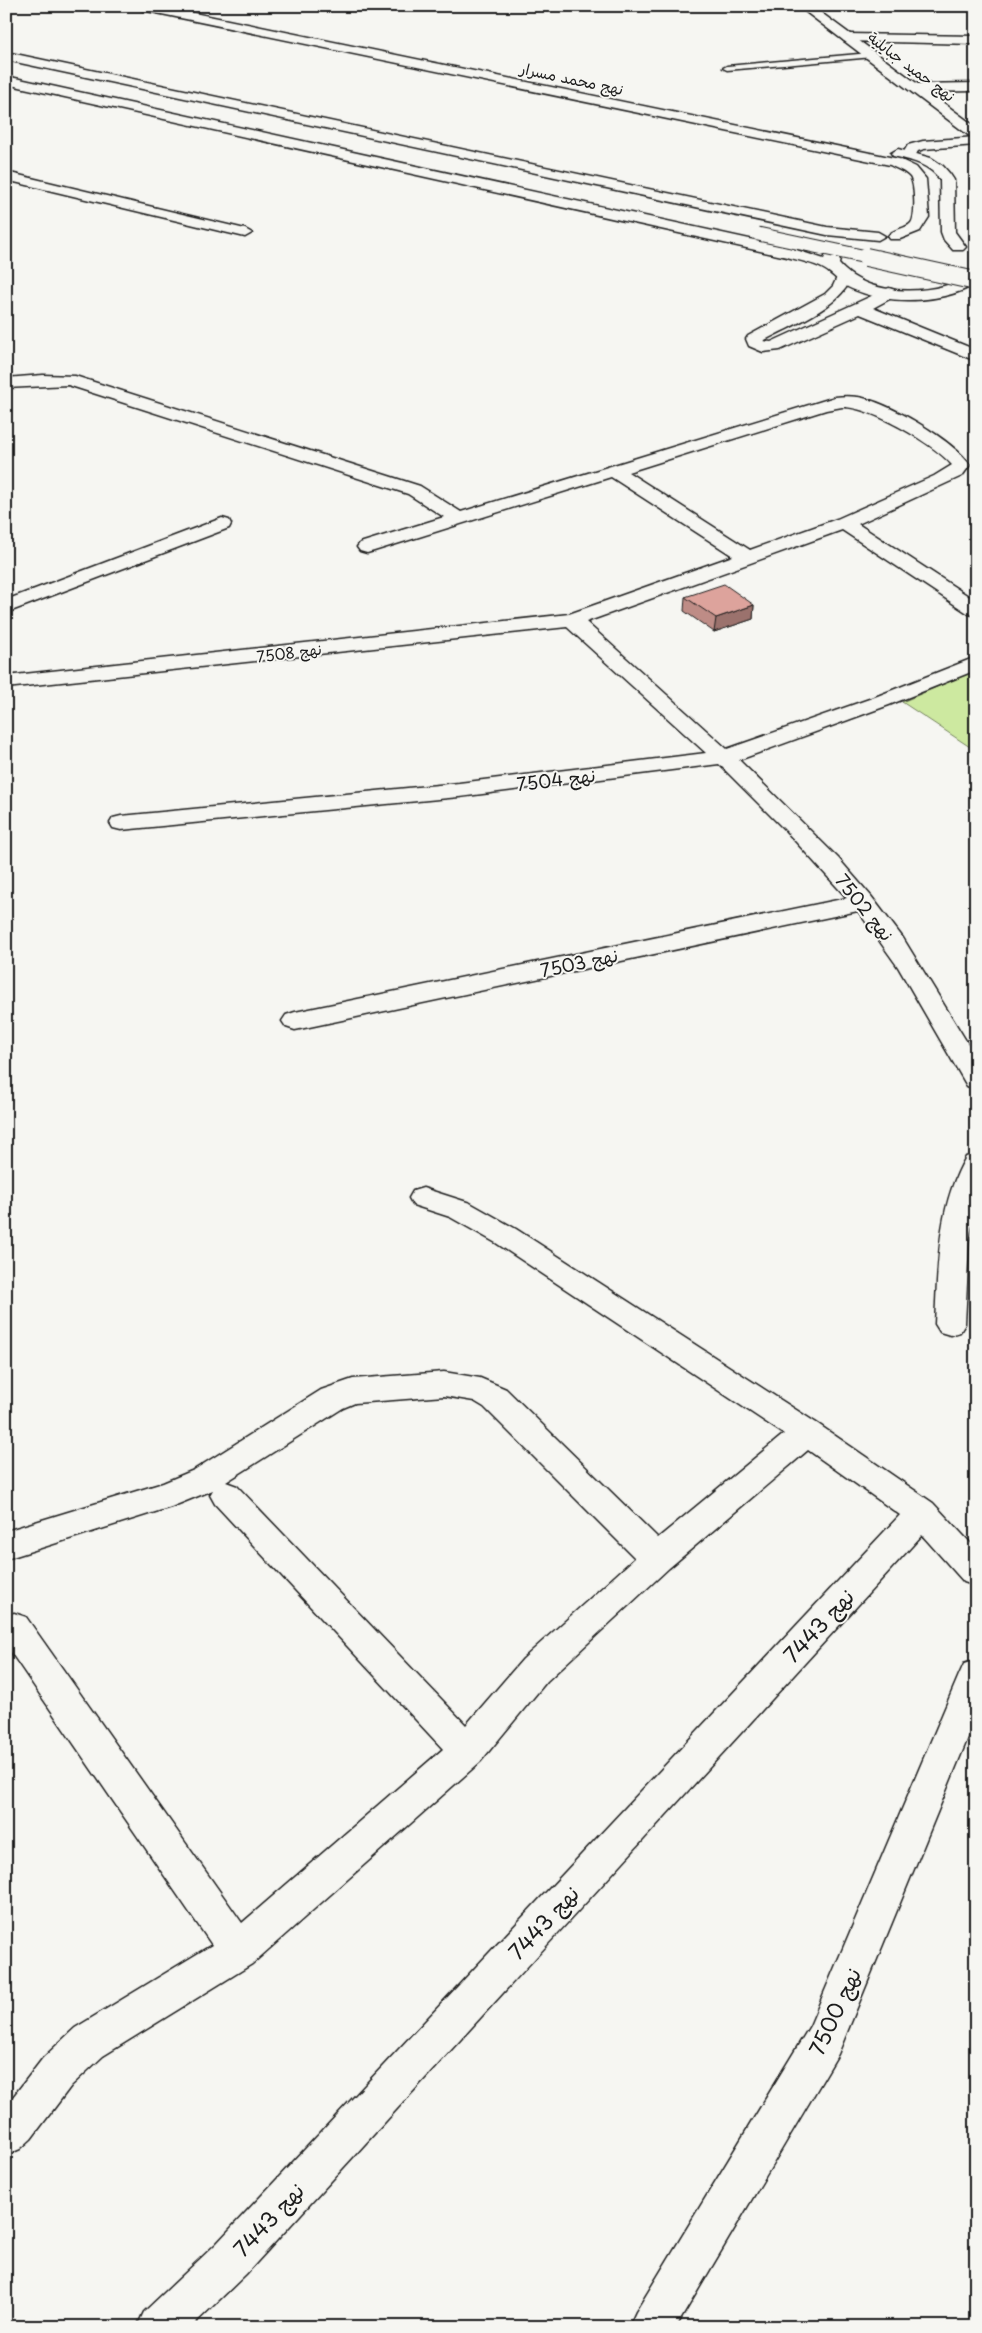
<svg xmlns="http://www.w3.org/2000/svg" width="982" height="2333" viewBox="0 0 982 2333" font-family="'Playpen Sans','Playpen Sans Arabic',sans-serif">
	<rect width="100%" height="100%" fill="#f6f6f2"/>
	<filter id="ink" filterUnits="userSpaceOnUse"><feTurbulence type="fractalNoise" baseFrequency=".02" numOctaves="2"/><feDisplacementMap in="SourceGraphic" scale="10" xChannelSelector="R" yChannelSelector="G"/><feConvolveMatrix kernelMatrix="1 2 1 2 8 2 1 2 1" color-interpolation-filters="sRGB"/></filter>
	<g filter="url(#ink)">
		<path fill="#cde9a0" stroke="#74825e" d="M976 670V751L902 702Z"/>
		<g fill="none" stroke-linecap="round" stroke-linejoin="round">
			<g stroke="#1c1c1c" stroke-width="3">
				<path id="service" d="M870 53H873V57L727 70 723 68 727 66Z"/>
			</g>
			<g stroke="#1c1c1c" stroke-width="3">
				<path id="minor" d="M848 34 976 36V44L844 41 842 38Z
					M976 83V91L913 92 907 88 913 84Z
					M976 137V145L924 149 918 151 914 158 909 159 902 155 908 145 923 141Z
					M6 172 245 229 252 233 245 237 6 180Z
					M843 273 848 275 851 278C841 307 790 326 763 341L771 342 889 288 895 290 897 293 895 296 873 308 976 350V361L860 314 780 350 763 352 749 346 746 339 748 336 825 294 833 286 838 275Z
					M43 375 75 376 420 486 461 512 835 397C843 396 850 396 858 397 888 402 953 440 970 465L962 476 858 524 976 601V616L969 614 842 530 586 622 727 749 875 697 976 657V670L889 705 739 760 838 858 871 896 903 938 976 1057V1089L967 1086 898 967 858 911 295 1030 286 1027 282 1021 286 1015 295 1012 847 898 786 831 719 764 459 797 121 830 113 828 110 823 113 818 121 816 459 783 706 753 567 627 6 688V676L569 614 733 556 611 477 374 551 367 553 360 551 357 547 360 543 444 517 408 494 68 385 6 388V378ZM842 407C870 406 934 444 952 465L934 476 837 519 750 550 628 472 826 410Z
					M222 518 229 520 231 524 229 528 6 613V600Z
					M976 1154V1201L969 1241 965 1324 960 1332 950 1335 940 1332 935 1324C938 1267 937 1207 966 1157Z
					M423 1188 470 1203 516 1229 818 1424 933 1503 976 1549V1586L964 1582 922 1535 246 2274 191 2327H137L144 2312 216 2244 900 1515 808 1450 669 1568 547 1681 480 1762 252 1964 103 2056 71 2086 31 2139 20 2149 6 2155V2106L43 2058 75 2028 212 1945 6 1645V1616L14 1613 26 1617 242 1923 443 1749 215 1504 210 1495 213 1490 171 1507 6 1559V1531L163 1483 194 1470 321 1390 353 1379 444 1372 480 1378 506 1389 658 1538 784 1434 496 1243 450 1217 413 1205 409 1198 413 1191ZM444 1396 474 1401 484 1407 635 1558 523 1659 466 1725 237 1486 226 1482 343 1408 355 1403Z
					M976 1660V1718L838 2054 676 2327H629L636 2312 810 2026 959 1675 964 1664Z"/>
			</g>
			<g stroke="#1c1c1c" stroke-width="3">
				<path id="tertiary" d="M136 6H160L899 159 916 167 926 179 929 217 920 231 900 239H890L888 236C893 228 905 230 911 223 916 217 915 184 910 177 905 171 897 169 890 165L142 10Z
					M798 6H812L976 127V138L971 137Z
					M6 52 827 227 878 232 885 236 878 240 827 235 6 60Z
					M6 76 790 248 824 259 828 250 833 248 841 253 839 264C863 292 909 295 944 286 955 283 964 276 976 273V284C941 304 888 305 852 289 843 285 837 279 830 273 819 264 801 261 787 257L6 84Z
					M898 149 931 158 943 166 950 174 954 180 955 232 966 247 963 250H953L944 240 941 232 940 180C930 164 910 160 893 156L891 153Z"/>
			</g>
			<use href="#service" fill="#f6f6f2" fill-rule="evenodd"/>
			<use href="#minor" fill="#f6f6f2" fill-rule="evenodd"/>
			<use href="#tertiary" fill="#f6f6f2" fill-rule="evenodd"/>
			<g stroke="#1c1c1c" stroke-width="15" stroke-linecap="butt">
				<path id="tertiary-bridge-far1" d="M758 234 871 258"/>
			</g>
			<g stroke="#1c1c1c" stroke-width="20" stroke-linecap="butt">
				<path id="tertiary-bridge" d="M866 257 976 281"/>
			</g>
			<use href="#tertiary-bridge-far1" stroke="#f6f6f2" stroke-width="13"/>
			<use href="#tertiary-bridge" stroke="#f6f6f2" stroke-width="18"/>
		</g>
		<path fill="#be8c86" stroke="#1c1c1c" d="M685 597 754 605 753 619 714 632 684 611Z"/>
		<path fill="#9b726d" stroke="#1c1c1c" d="M754 605 753 619 714 632 716 618Z"/>
		<path fill="#dda39c" stroke="#1c1c1c" d="M724 584 754 605 716 618 685 597Z"/>
	</g>
	<g text-anchor="middle" dominant-baseline="central" stroke-width="4" stroke-linejoin="round" paint-order="stroke">
		<g font-size="15" fill="#1c1c1c" stroke="#f6f6f2">
			<text transform="translate(912 66) rotate(37)">نهج حميد جبايلية</text>
			<text transform="translate(572 78) rotate(12)">نهج محمد مسرار</text>
			<text transform="translate(289 652) rotate(-7)">نهج 7508</text>
		</g>
		<g font-size="18" fill="#1c1c1c" stroke="#f6f6f2">
			<text transform="translate(556 779) rotate(-7)">نهج 7504</text>
			<text transform="translate(865 907) rotate(51)">نهج 7502</text>
			<text transform="translate(579 962) rotate(-12)">نهج 7503</text>
		</g>
		<g font-size="21" fill="#1c1c1c" stroke="#f6f6f2">
			<text transform="translate(818 1625) rotate(-47)">نهج 7443</text>
			<text transform="translate(543 1922) rotate(-47)">نهج 7443</text>
			<text transform="translate(834 2011) rotate(-65)">نهج 7500</text>
			<text transform="translate(268 2219) rotate(-47)">نهج 7443</text>
		</g>
	</g>
	<rect width="982" height="2333" fill="none" stroke="#f6f6f2" stroke-width="25"/>
	<rect x="12" y="12" width="957" height="2308" fill="none" stroke="#1c1c1c" stroke-width="2" filter="url(#ink)"/>
</svg>
